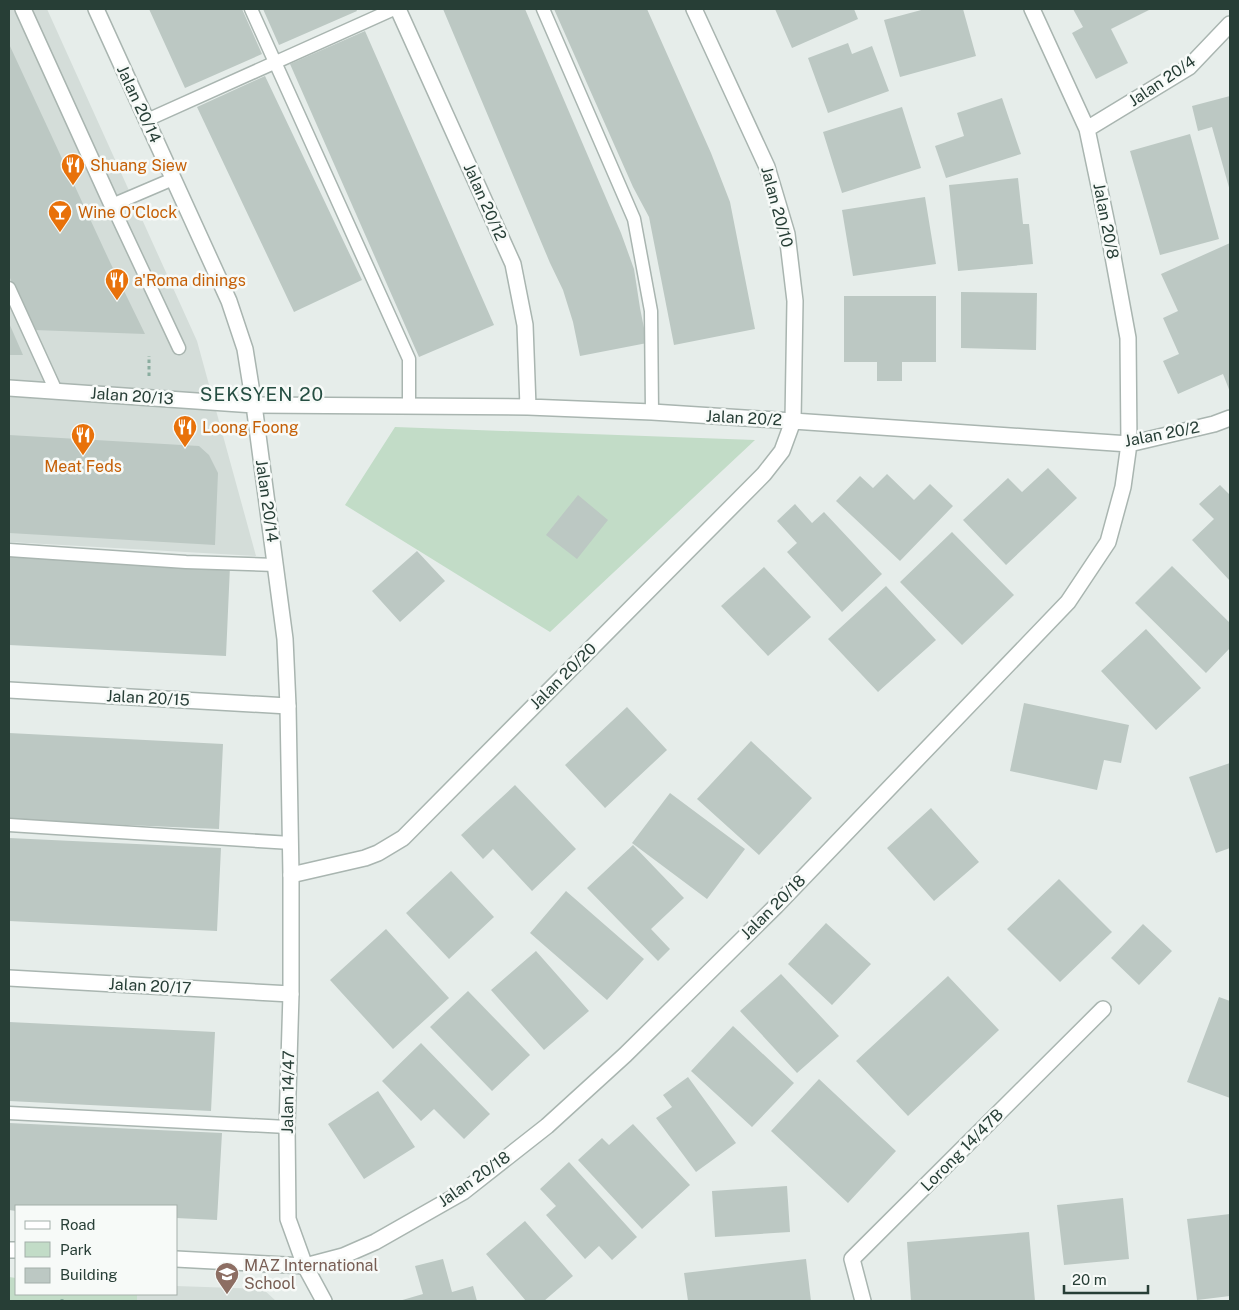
<svg xmlns="http://www.w3.org/2000/svg" width="1239" height="1310" viewBox="0 0 1239 1310" font-family="'Public Sans',sans-serif">
	<rect width="100%" height="100%" fill="#e6edea"/>
	<path fill="#d4ddd9" d="M9 9H47L197 341 256 556 9 542Z
		M176 1286 263 1289 276 1301H137V1294H176Z"/>
	<path fill="#c2dcc7" d="M395 427 755 440 550 632 345 505Z
		M9 1277 16 1278V1294H137V1301H9Z"/>
	<path fill="#bcc8c3" d="M149 9H242L262 54 185 88Z
		M263 9H356L357 11 279 45Z
		M443 9H525L621 233 634 269 640 308 647 343 580 356 573 322 563 290 550 263Z
		M554 9H647L711 153 730 202 755 329 674 345 649 217 633 187Z
		M775 9H854L858 19 792 48Z
		M925 9H963L976 56 900 77 884 20Z
		M1073 9H1151L1111 29 1128 63 1096 79 1072 33 1083 27Z
		M365 31 494 325 419 357 290 64Z
		M848 43 852 54 872 46 889 91 828 113 808 58Z
		M9 44 109 260 145 334 34 330 9 276Z
		M265 76 362 280 294 312 197 107Z
		M1230 96V191L1212 127 1198 131 1192 106Z
		M1002 98 1021 154 946 178 935 146 964 136 957 113Z
		M902 107 921 168 842 193 823 132Z
		M1190 134 1219 239 1160 255 1130 151Z
		M1018 178 1023 224H1029L1033 264 958 271 949 185Z
		M925 197 936 264 853 276 842 210Z
		M1230 243V392L1223 374 1178 394 1163 361 1179 354 1163 318 1178 311 1161 274Z
		M961 292 1037 293 1036 350 961 348Z
		M844 296H936V362H902V381H877V362H844Z
		M9 323 23 355H9Z
		M9 435 199 446 209 455 218 473 215 545 9 533Z
		M1048 468 1077 498 1006 565 963 520 1008 478 1022 492Z
		M887 474 914 500 930 484 953 506 900 561 836 501 860 476 873 488Z
		M1220 485 1230 495V581L1192 540 1214 519 1199 504Z
		M578 495 608 520 577 559 546 535Z
		M795 504 812 523 824 512 882 574 842 612 787 552 797 543 777 521Z
		M952 532 1014 595 962 645 900 582Z
		M417 551 445 581 400 622 372 591Z
		M9 556 230 566 226 656 9 645Z
		M1172 566 1230 623V648L1206 673 1135 603Z
		M764 567 811 617 768 656 721 606Z
		M886 586 936 640 878 692 828 639Z
		M1146 629 1201 688 1156 730 1101 671Z
		M1024 703 1129 725 1121 763 1104 760 1097 790 1010 771Z
		M627 707 667 750 605 808 565 765Z
		M9 733 223 744 219 829 9 820Z
		M751 741 812 798 759 855 697 799Z
		M1230 763V848L1216 853 1189 777Z
		M515 785 576 849 532 891 493 849 483 859 461 835Z
		M670 793 745 849 707 899 632 843Z
		M931 808 979 862 934 901 887 848Z
		M9 838 221 848 217 931 9 921Z
		M633 845 684 898 651 929 670 949 658 961 587 888Z
		M451 871 494 917 449 959 406 913Z
		M1059 879 1112 932 1060 982 1007 929Z
		M566 891 644 959 607 1000 530 933Z
		M826 923 871 964 832 1005 788 964Z
		M1143 924 1172 951 1139 985 1111 958Z
		M386 929 449 998 393 1049 330 980Z
		M536 951 589 1011 544 1050 491 990Z
		M781 974 839 1036 797 1073 740 1011Z
		M948 976 999 1030 908 1116 856 1061Z
		M468 991 530 1055 492 1091 430 1027Z
		M1219 997 1230 1001V1098L1187 1082Z
		M9 1022 215 1032 211 1111 9 1101Z
		M733 1026 794 1083 752 1127 691 1071Z
		M421 1043 490 1114 464 1139 434 1109 421 1121 382 1081Z
		M688 1077 736 1143 696 1172 656 1118 672 1107 663 1095Z
		M819 1079 896 1151 848 1203 771 1131Z
		M378 1091 415 1147 364 1179 328 1124Z
		M9 1123 222 1133 217 1220 176 1218V1206H16V1211L9 1210Z
		M633 1124 690 1185 642 1229 578 1160 602 1138 609 1145Z
		M569 1162 637 1237 612 1260 599 1246 585 1259 546 1215 556 1206 540 1189Z
		M787 1186 790 1232 715 1237 712 1191Z
		M1123 1198 1129 1259 1064 1265 1057 1205Z
		M1230 1214V1296L1197 1300 1187 1219Z
		M525 1221 573 1276 544 1301H526L486 1254Z
		M1029 1232 1035 1301H911L907 1242Z
		M443 1259 452 1292 473 1286 477 1301H399L423 1294 415 1266Z
		M806 1259 811 1301H688L684 1273Z"/>
	<g fill="none" stroke-linecap="round" stroke-linejoin="round">
		<g stroke="#a9b5b0" stroke-width="15">
			<path id="service" d="M251 9 409 359V405
				M543 9 634 219 651 311 652 412
				M147 120 394 9
				M173 179 112 205 179 348
				M9 288 56 391
				M9 550 186 562 275 565
				M9 825 291 843
				M9 1113 287 1127"/>
		</g>
		<g stroke="#a9b5b0" stroke-width="18">
			<path id="minor" d="M23 9 112 205
				M398 9 513 264 525 325 528 407
				M1087 129 1189 67 1230 24
				M254 405 528 407 652 412 793 421 1129 444 1214 424 1230 418
				M9 690 288 706
				M291 875 365 858 378 853 403 838 764 474 782 451 793 421 795 301 787 234 767 167 694 9
				M9 978 291 994
				M9 1250H16
				M176 1259 305 1266 343 1256 375 1242 463 1192 547 1126 625 1055 776 906 1068 602 1108 542 1123 487 1129 444 1128 338 1107 224 1087 129 1032 9
				M863 1301 852 1259 1103 1009"/>
		</g>
		<g stroke="#a9b5b0" stroke-width="18">
			<path id="tertiary" d="M96 9 229 301 245 349 254 405 285 639 288 706 291 875V994L287 1127 288 1219 305 1266 324 1301
				M9 388 254 405"/>
		</g>
		<path stroke="#8aada0" stroke-width="3" stroke-dasharray="2.5 4" stroke-linecap="butt" d="M149 375V356
			M149 376V356
			M62 1301V1299"/>
		<use href="#service" stroke="#fff" stroke-width="12"/>
		<use href="#minor" stroke="#fff" stroke-width="15"/>
		<use href="#tertiary" stroke="#fff" stroke-width="15"/>
	</g>
	<defs>
		<g id="restaurant-pin" transform="scale(1.25)"><path d="M0 17L-7.5 6A9.5 9.5 0 1 1 7.5 6Z" fill="#e8710a" stroke="#f7faf8"/><path d="M-5-6h1v4h1v-4h1v4h1v-4h1v5L-1.5 .5V6h-2V.5L-5-1ZM5-6V6H3V1.5H1.5Q1.5-4 5-6Z" fill="#fff"/></g>
		<g id="bar-pin" transform="scale(1.25)"><path d="M0 17L-7.5 6A9.5 9.5 0 1 1 7.5 6Z" fill="#e8710a" stroke="#f7faf8"/><path d="M-6-5H6L.8 .8V4.5H3.5V6h-7V4.5H-.8V.8Z" fill="#fff"/></g>
		<g id="school-pin" transform="scale(1.25)"><path d="M0 17L-7.5 6A9.5 9.5 0 1 1 7.5 6Z" fill="#8d6e63" stroke="#f7faf8"/><path d="M0-5L7-2L0 1L-7-2ZM-4 1L0 2.5L4 1V4Q0 6-4 4Z" fill="#fff"/></g>
	</defs>
	<g fill-rule="evenodd">
		<use href="#restaurant-pin" x="73" y="165"/>
		<use href="#bar-pin" x="60" y="212"/>
		<use href="#restaurant-pin" x="117" y="280"/>
		<use href="#restaurant-pin" x="185" y="427"/>
		<use href="#restaurant-pin" x="83" y="435"/>
		<use href="#school-pin" x="227" y="1274"/>
	</g>
	<g text-anchor="middle" dominant-baseline="central" stroke-width="5" stroke-linejoin="round" paint-order="stroke">
		<g font-size="16" fill="#273e36" stroke="#f7faf8">
			<text transform="translate(1162 81) rotate(-34)">Jalan 20/4</text>
			<text transform="translate(139 104) rotate(65)">Jalan 20/14</text>
			<text transform="translate(485 202) rotate(66)">Jalan 20/12</text>
			<text transform="translate(777 207) rotate(75)">Jalan 20/10</text>
			<text transform="translate(1106 221) rotate(79)">Jalan 20/8</text>
			<text transform="translate(132 396) rotate(4)">Jalan 20/13</text>
			<text transform="translate(744 418) rotate(3)">Jalan 20/2</text>
			<text transform="translate(1162 434) rotate(-11)">Jalan 20/2</text>
			<text transform="translate(267 501) rotate(82)">Jalan 20/14</text>
			<text transform="translate(563 676) rotate(-45)">Jalan 20/20</text>
			<text transform="translate(148 698) rotate(3)">Jalan 20/15</text>
			<text transform="translate(773 907) rotate(-45)">Jalan 20/18</text>
			<text transform="translate(150 986) rotate(3)">Jalan 20/17</text>
			<text transform="translate(288 1092) rotate(-89)">Jalan 14/47</text>
			<text transform="translate(962 1150) rotate(-45)">Lorong 14/47B</text>
			<text transform="translate(474 1179) rotate(-35)">Jalan 20/18</text>
		</g>
		<g font-size="16" fill="#c56008" stroke="#f7faf8" text-anchor="start">
			<text x="90" y="165">Shuang Siew</text>
			<text x="78" y="212">Wine O'Clock</text>
			<text x="134" y="280">a'Roma dinings</text>
			<text x="202" y="427">Loong Foong</text>
			<text x="83" y="466" text-anchor="middle">Meat Feds</text>
		</g>
		<g font-size="16" fill="#785e54" stroke="#f7faf8" text-anchor="start">
			<text x="244" y="1265">MAZ International<tspan x="244" dy="18">School</tspan></text>
		</g>
		<g font-size="19" letter-spacing="1" fill="#254e42" stroke="#f7faf8">
			<text x="262" y="394">SEKSYEN 20</text>
		</g>
	</g>
	<rect width="1239" height="1310" fill="none" stroke="#273e36" stroke-width="20"/>
	<rect x="15" y="1205" width="162" height="90" fill="#f7faf8" stroke="#a4afaa"/>
	<rect x="25" y="1221" width="25" height="8" fill="#ffffff" stroke="#a4afaa"/>
	<text x="60" y="1230" font-size="15" fill="#273e36">Road</text>
	<rect x="25" y="1242" width="25" height="15" fill="#c2dcc7" stroke="#a4afaa"/>
	<text x="60" y="1255" font-size="15" fill="#273e36">Park</text>
	<rect x="25" y="1268" width="25" height="15" fill="#bcc8c3" stroke="#a4afaa"/>
	<text x="60" y="1280" font-size="15" fill="#273e36">Building</text>
	<path d="M1064 1285v8h84v-8" fill="none" stroke="#273e36" stroke-width="2.5"/>
	<text x="1072" y="1285" font-size="15" fill="#273e36" stroke="#f7faf8" stroke-width="4" paint-order="stroke">20 m</text>
</svg>
